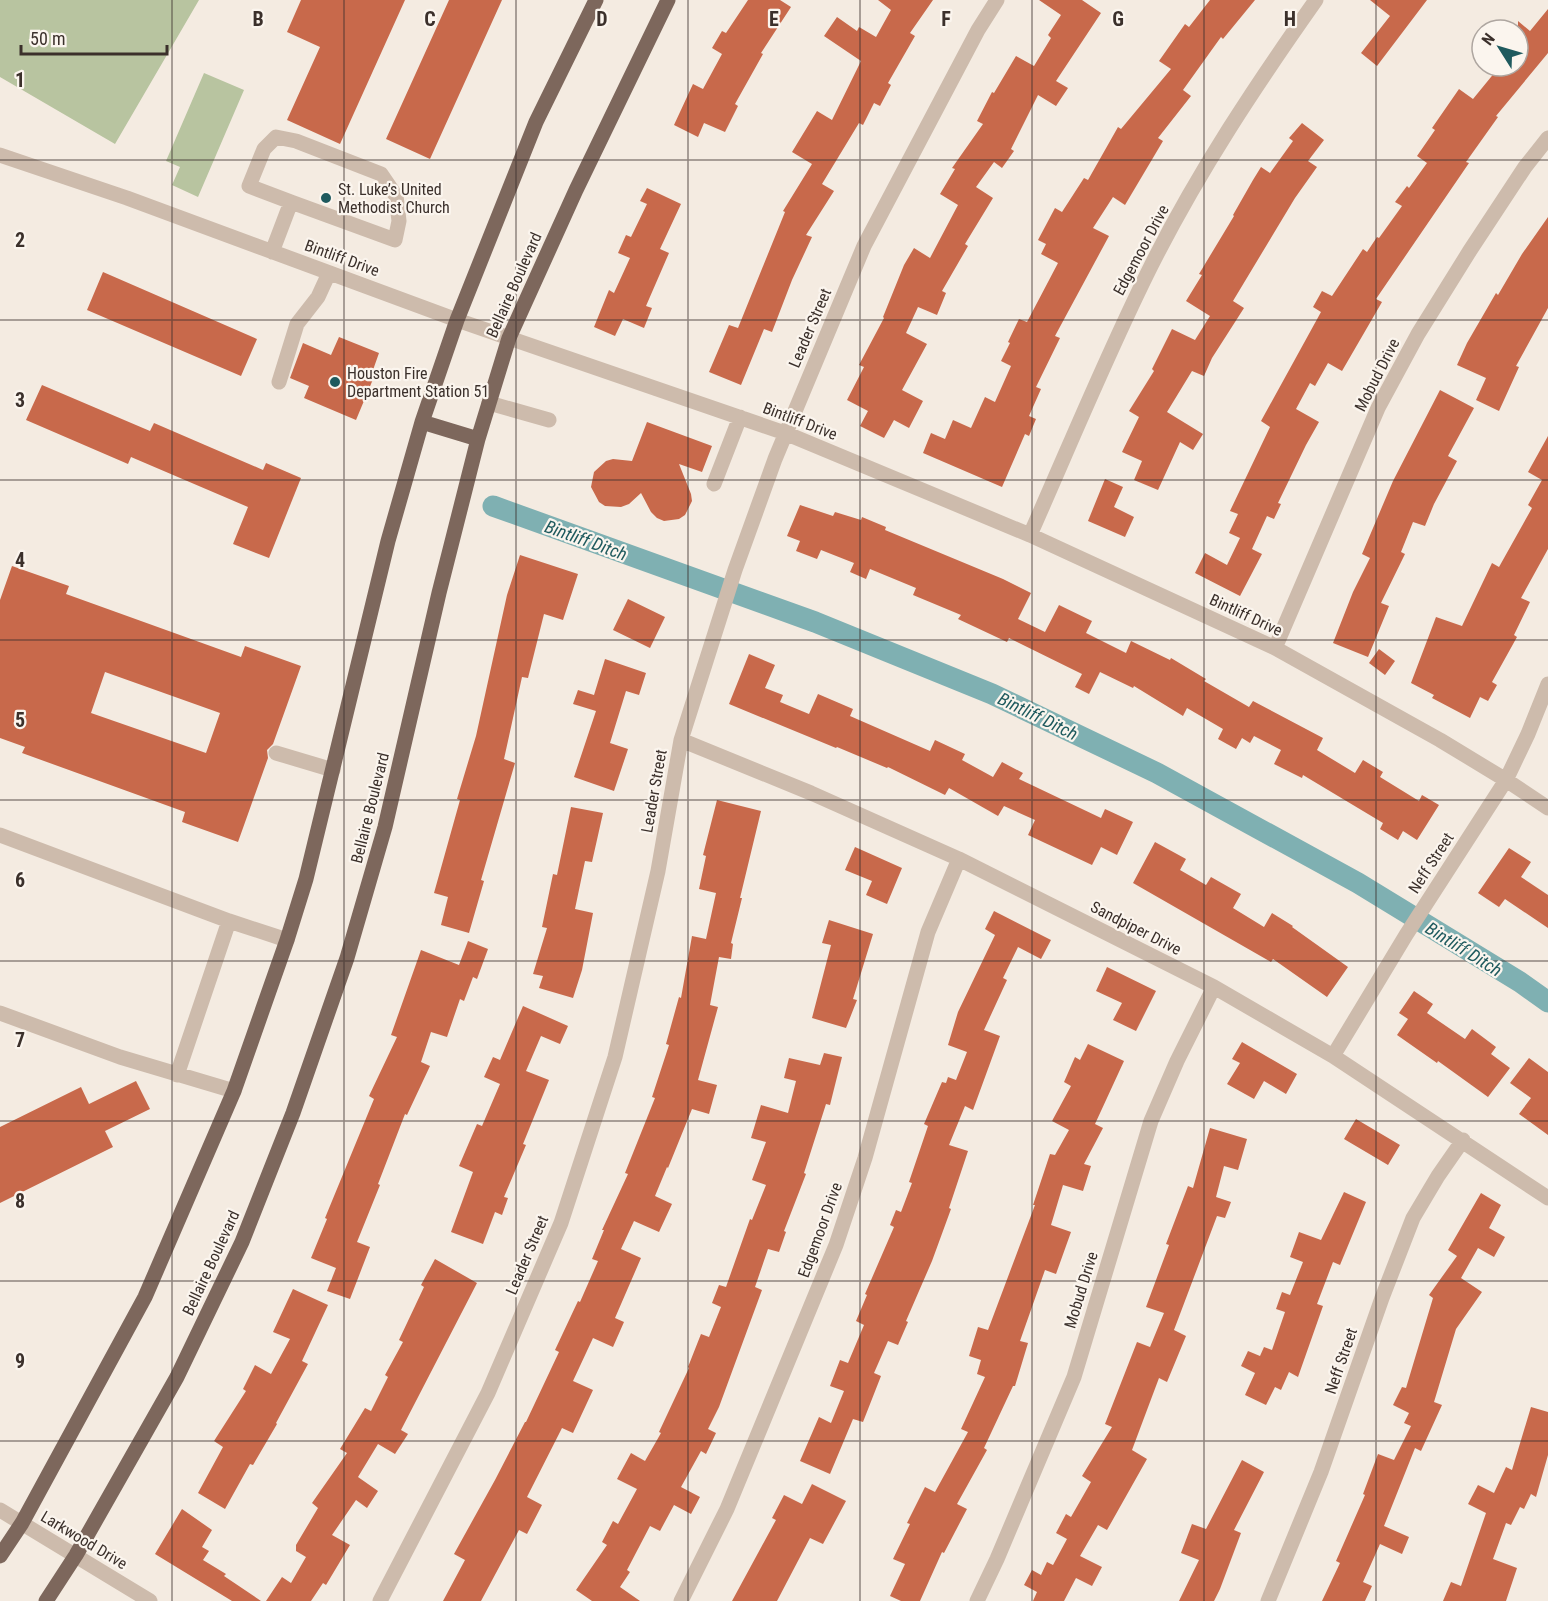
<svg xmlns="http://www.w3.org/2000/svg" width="1548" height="1601" viewBox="0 0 1548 1601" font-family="'Roboto Condensed',sans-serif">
	<rect width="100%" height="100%" fill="#f4ebe1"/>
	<path fill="#b8c4a0" d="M0 0H199L115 144 0 77Z
		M204 73 244 90 198 197 172 185 180 167 166 161Z"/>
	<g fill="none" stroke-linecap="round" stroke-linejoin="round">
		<path stroke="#7fb0b2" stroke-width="21" d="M493 506 815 622 992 694 1157 773 1358 883 1520 982 1548 1002"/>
	</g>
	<path fill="#c8694b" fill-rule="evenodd" d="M301 0H405L340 144 287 120 320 47 287 32Z
		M449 0H502L430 159 386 139Z
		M748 0H780L791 7 761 53 763 54 735 104 738 106 725 132 704 123 698 137 674 125 693 84 703 89 722 54 712 48 722 31 726 33Z
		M878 0H933L910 33 915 36 888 83 891 85 880 106 874 103 863 125 859 123 822 184 834 191 806 235 812 237 792 280 772 332 764 329 741 385 709 372 729 325 738 328 785 212 783 211 812 164 792 152 817 111 832 120 861 61 824 36 837 17 857 31 859 27 876 37 891 10Z
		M1039 0H1082L1101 13 1056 81 1068 88 1056 106 1038 95 1011 149 1014 151 1002 168 994 162 976 187 993 198 965 244 968 246 942 291 946 293 937 315 918 307 906 333 927 344 902 390 923 401 909 428 894 420 884 438 860 426 868 411 847 400 864 367 859 365 884 318 883 317 904 265 914 248 930 258 958 205 940 194 955 169 952 168 983 124 977 121 992 92 994 93 1016 56 1034 66 1051 38 1048 35 1061 15Z
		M1210 0H1255L1223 39 1221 37 1183 90 1191 96 1158 138 1163 141 1125 205 1113 197 1093 228 1109 236 1055 336 1060 338 1036 387 1041 389 1029 416 1036 419 1029 436 1025 434 1002 487 923 453 931 433 945 439 953 420 971 428 985 397 995 402 1011 366 1001 361 1010 343 1008 342 1019 319 1027 322 1058 263 1041 254 1046 244 1038 240 1055 208 1062 212 1084 178 1088 180 1118 127 1121 129 1171 69 1159 61 1185 24 1189 27Z
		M1370 0H1427L1377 66 1361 53 1390 16Z
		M1548 9V53L1496 116 1498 117 1466 162 1469 163 1376 299 1382 302 1342 371 1328 363 1315 386 1310 383 1296 409 1319 422 1306 445 1278 503 1281 504 1274 519 1267 516 1252 549 1262 554 1240 596 1195 573 1205 553 1227 565 1240 538 1229 533 1238 514 1230 511 1270 427 1261 421 1321 312 1313 307 1322 291 1332 296 1363 249 1367 252 1377 237 1379 238 1402 206 1395 202 1407 186 1409 188 1427 163 1417 156 1435 130 1432 128 1459 89 1473 99 1500 66H1518V21L1530 31Z
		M1302 123 1324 140 1308 161 1317 167 1295 198 1233 301 1244 308 1212 358 1204 376 1192 371 1167 412 1203 434 1193 450 1180 442 1158 490 1134 480 1142 461 1122 452 1139 417 1129 411 1154 371 1152 369 1172 329 1195 340 1210 316 1186 301 1202 275 1199 274 1234 216 1233 215 1253 180 1261 167 1270 173 1293 141 1289 138Z
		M647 188 681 204 660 249 669 253 646 306 652 308 644 328 623 319 615 336 594 327 609 290 614 293 630 258 618 253 626 235 631 237 647 204 640 201Z
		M1548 217V308L1516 366 1519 367 1499 411 1476 400 1486 378 1457 365 1467 343 1496 293 1498 295 1522 254Z
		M103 272 257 339 241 376 87 310Z
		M339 337 379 353 373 370 376 372 356 420 304 398 309 386 290 378 303 343 331 355Z
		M42 385 150 431 154 423 263 470 266 463 301 478 269 558 233 544 248 507 131 457 128 464 26 420Z
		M1440 390 1474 408 1448 456 1457 461 1434 504 1425 526 1413 522 1401 552 1405 554 1381 603 1389 606 1368 657 1333 643 1353 592 1370 558 1362 554 1393 481Z
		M647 422 712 446 702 472 679 464 691 494 692 501 685 515 679 519 664 521 657 518 651 512 641 493 629 504 621 507 605 506 599 502 591 487 594 472 606 461 613 459 632 461Z
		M1548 436V549L1521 598 1530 602 1514 635 1517 637 1492 682 1497 685 1488 701 1480 697 1470 718 1432 698 1434 695 1411 683 1436 617 1462 626 1492 563 1499 567 1532 508 1528 505 1542 480 1528 472Z
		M1105 479 1123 487 1114 507 1134 517 1125 537 1088 521Z
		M800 505 833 516 835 512 861 520 862 517 886 527 885 530 1003 579 1031 593 1018 619 1045 632 1059 605 1092 621 1086 633 1126 653 1131 641 1170 660 1171 658 1206 679 1204 681 1249 707 1253 701 1323 738 1317 750 1355 773 1363 760 1383 772 1380 777 1419 801 1422 795 1439 805 1417 840 1403 831 1398 840 1380 829 1383 823 1303 775 1302 778 1274 764 1281 750 1254 736 1250 743 1242 738 1236 749 1218 739 1223 729 1187 708 1183 716 1134 686 1133 688 1100 672 1089 694 1075 687 1082 674 1009 638 1007 642 958 619 961 615 913 595 916 588 870 569 866 579 850 572 854 563 821 550 817 559 796 551 800 541 787 536Z
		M520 555 578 574 563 620 544 614 528 678 522 677 504 759 515 763 481 880 484 881 469 933 441 925 448 897 434 893 460 800 457 799 476 736 507 595Z
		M12 566 69 586 66 594 241 657 245 646 301 666 273 744 267 750 268 758 238 842 182 822 185 812 22 753 25 747 0 738V600ZM105 672 220 713 206 753 91 713Z
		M628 599 665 617 650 648 613 630Z
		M1379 649 1395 661 1385 675 1369 663Z
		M749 654 775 665 765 688 783 695 780 702 809 714 818 694 853 709 850 716 930 751 935 740 965 754 962 760 993 777 1002 762 1023 773 1019 779 1101 818 1105 809 1133 822 1117 855 1101 847 1092 865 1028 835 1035 820 1004 806 998 816 949 788 945 795 888 767 887 768 837 747 836 748 729 704Z
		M605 659 646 673 639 695 626 691 610 743 628 749 614 791 574 777 596 711 573 704 578 690 594 695Z
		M717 800 761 811 740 898H742L731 943 733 944 731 959 719 957 710 1005 718 1007 698 1080 717 1085 709 1114 692 1109 668 1168 667 1167 655 1196 672 1204 659 1232 634 1221 621 1249 641 1258 615 1318 624 1322 613 1347 593 1338 573 1381 593 1390 573 1433 562 1428 527 1497 542 1505 527 1534 519 1530 481 1601H443L465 1560 454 1554 495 1480 525 1422H526L559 1352 555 1350 578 1301 580 1302 598 1261 592 1259 604 1230H602L628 1174 625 1173 655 1098 652 1097 669 1045 666 1044 679 997 681 998 692 936 706 939 716 893 699 889 706 856 703 855Z
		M571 807 603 813 592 862 585 861 575 909 593 913 582 970 573 998 539 988 543 976 533 974 547 928 542 927 553 874 557 875Z
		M1155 842 1186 859 1180 870 1206 885 1211 877 1241 894 1233 908 1264 927 1272 913 1293 926 1292 927 1348 967 1327 997 1273 959 1271 962 1133 883Z
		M855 847 902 868 887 904 866 895 872 881 845 870Z
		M1509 848 1531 862 1521 877 1548 895V928L1505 899 1499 907 1478 893Z
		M994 911 1051 940 1041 959 1018 947 1003 978 1007 980 984 1030 1000 1036 973 1110 965 1106 949 1145 968 1151 949 1208 951 1209 932 1261 906 1321 908 1322 898 1345 888 1341 874 1373 881 1376 863 1422 853 1419 830 1474 800 1461 819 1417 831 1423 844 1391 830 1386 840 1360 848 1363 864 1325 856 1321 867 1295 865 1294 894 1227 890 1225 896 1210 901 1212 912 1183 909 1182 928 1126 924 1124 942 1082 946 1083 948 1077 956 1080 967 1052 948 1045 958 1012 995 935 985 929Z
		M829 920 873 934 853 999 857 1000 846 1028 812 1018 831 945 822 943Z
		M468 941 488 949 477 979 473 977 464 1001 460 999 447 1037 431 1032 421 1062 430 1066 407 1115 405 1114 378 1184 380 1185 357 1242 370 1247 350 1299 327 1291 336 1268 311 1258 327 1219 325 1218 374 1099 369 1096 397 1037 391 1035 421 950 459 965Z
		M1107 967 1156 991 1136 1031 1113 1020 1122 1003 1096 991Z
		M1414 991 1433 1004 1427 1013 1465 1039 1472 1029 1496 1047 1491 1054 1510 1068 1488 1097 1438 1061 1437 1063 1397 1035 1408 1019 1399 1013Z
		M523 1006 568 1026 560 1044 541 1036 526 1071 549 1080 523 1144 526 1145 504 1197 508 1198 502 1215 495 1212 483 1244 451 1232 473 1172 459 1166 477 1124 482 1126 500 1084 484 1077 493 1057 500 1060Z
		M1242 1042 1297 1074 1286 1094 1264 1081 1254 1099 1227 1084 1240 1063 1232 1059Z
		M1088 1044 1124 1061 1095 1124 1103 1128 1084 1164 1091 1166 1083 1191 1063 1185 1051 1225 1071 1232 1056 1274 1045 1270 1020 1341 1028 1343 1015 1386H1013L984 1448 987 1450 957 1504 967 1509 944 1553 942 1552 920 1601H901L890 1596 905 1564 893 1559 910 1524 907 1523 925 1487 935 1492 968 1432 961 1429 985 1377 977 1374 981 1360 969 1356 978 1327 988 1330 1035 1205H1033L1050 1154 1055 1155 1069 1130 1052 1121 1071 1086 1064 1082 1075 1057 1080 1060Z
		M824 1053 842 1057 830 1105 826 1104 804 1173 806 1174 784 1231 786 1232 779 1252 768 1249 755 1287 762 1290 719 1407 708 1429 716 1433 706 1454 701 1451 681 1487 700 1497 691 1514 674 1505 660 1531 650 1526 627 1570 630 1572 620 1587 640 1601H592L576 1590 607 1545 602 1542 613 1521 618 1524 637 1489 617 1479 631 1453 645 1461 661 1433 659 1432 689 1368 688 1367 701 1334 709 1337 721 1307 712 1303 719 1285 726 1287 750 1219 752 1220 766 1185 752 1180 766 1142 751 1138 761 1105 788 1113 796 1081 784 1078 789 1058 820 1065Z
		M1529 1058 1548 1072V1135L1519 1114 1531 1098 1510 1083Z
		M136 1081 150 1109 105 1131 113 1147 0 1203V1127L81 1087 89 1104Z
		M1356 1119 1400 1145 1388 1165 1344 1139Z
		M1210 1128 1247 1139 1238 1170 1224 1166 1216 1197 1231 1202 1225 1218 1217 1216 1174 1330 1186 1336 1167 1382 1159 1378 1132 1450 1147 1459 1107 1530 1098 1525 1080 1556 1102 1567 1092 1586 1076 1578 1064 1601H1033L1037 1592 1024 1585 1032 1570 1041 1575 1047 1562 1053 1565 1067 1539 1056 1533 1066 1514 1071 1517 1091 1482 1082 1476 1112 1427 1105 1424 1137 1342 1150 1347 1164 1313 1146 1307 1169 1245 1166 1244 1188 1186 1193 1188Z
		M1344 1192 1366 1202 1340 1265 1333 1262 1317 1304 1323 1306 1298 1377 1289 1372 1281 1390 1275 1387 1266 1405 1245 1395 1255 1373 1241 1366 1248 1351 1260 1356 1264 1347 1272 1350 1285 1312 1276 1309 1282 1292 1290 1295 1303 1262 1290 1257 1299 1232 1321 1240Z
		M1481 1193 1501 1205 1489 1228 1505 1237 1494 1257 1478 1248 1461 1278 1482 1292 1456 1329 1434 1402 1442 1405 1421 1451 1415 1448 1384 1526 1409 1537 1402 1554 1380 1544 1363 1582 1372 1586 1365 1601H1322L1340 1563 1336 1561 1365 1495 1363 1494 1378 1454 1394 1460 1411 1426 1404 1423 1409 1413 1393 1405 1402 1387 1406 1388 1433 1298 1429 1295 1457 1256 1448 1250Z
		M435 1259 477 1283 401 1430 408 1434 395 1454 378 1444 358 1477 378 1491 367 1508 356 1500 332 1535 350 1545 326 1585 323 1583 311 1601H266L282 1577 291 1583 306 1557 296 1551V1545L318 1508 312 1503 347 1453 340 1449 365 1408 371 1411 388 1377 385 1375 403 1342 399 1340 424 1287 421 1285Z
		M293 1289 328 1305 302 1361 308 1364 276 1423 277 1424 253 1465 250 1464 225 1509 198 1493 223 1447 214 1441 246 1391 243 1389 255 1365 271 1374 290 1339 273 1332Z
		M1531 1407 1548 1412V1455L1536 1497 1531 1494 1524 1509 1520 1507 1511 1525 1506 1523 1493 1559 1517 1568 1506 1601H1443L1451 1582 1461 1586 1486 1513 1468 1504 1478 1485 1494 1493 1506 1467 1512 1470Z
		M1242 1460 1264 1472 1234 1530 1241 1533 1220 1589 1214 1601H1179L1199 1560 1181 1553 1192 1524 1206 1529Z
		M812 1484 846 1501 823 1544 810 1538 777 1601H732L776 1520 772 1518 784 1495 802 1504Z
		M182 1509 212 1530 202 1547 209 1551 203 1560 226 1574 224 1576 261 1601H232L155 1554Z"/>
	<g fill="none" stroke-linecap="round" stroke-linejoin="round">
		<path stroke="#cdbbac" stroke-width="15" d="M0 155 127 198 457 320 785 433 1030 535 1275 648 1440 740 1506 780 1548 808
			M272 252 291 202 395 240 399 221 396 196 381 174 296 141 276 137 264 149 249 186 291 202
			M279 382 297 324 318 297 329 273
			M489 403 549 420
			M714 484 740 417
			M1030 535C1070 445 1107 354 1151 266 1198 172 1256 85 1316 0
			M1275 648 1378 408 1418 334 1469 252 1525 167 1548 138
			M681 740 811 793 959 859 1214 987 1333 1056 1548 1198
			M276 753 333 770
			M0 835 229 921 287 940
			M0 1013 120 1057 234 1091
			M1333 1056 1406 935 1506 780 1528 734 1548 684
			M177 1075 229 921
			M0 1510 150 1601
			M380 1601 488 1393 561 1223 615 1057 658 871 681 740 735 570 775 459 864 246 978 30 997 0
			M681 1601 727 1509 836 1245 865 1158 928 932 959 859
			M977 1601 997 1559 1074 1377 1151 1121 1177 1061 1214 987
			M1268 1601 1321 1472 1382 1298 1413 1218 1438 1176 1463 1140"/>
		<path stroke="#7d675c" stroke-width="15" d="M422 422 478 439
			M0 1556 22 1523 145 1297 234 1091 287 940 306 879 388 541 422 422 457 320 536 122 596 0
			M46 1601 76 1555 177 1377 242 1242 293 1113 347 958 385 827 439 593 478 439 509 338 576 190 668 0"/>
	</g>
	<path fill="none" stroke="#3b302b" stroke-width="1.5" stroke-opacity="0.55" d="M172 0V1601M344 0V1601M516 0V1601M688 0V1601M860 0V1601M1032 0V1601M1204 0V1601M1376 0V1601M0 160H1548M0 320H1548M0 480H1548M0 640H1548M0 800H1548M0 961H1548M0 1121H1548M0 1281H1548M0 1441H1548"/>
	<g fill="#1f5a5e" stroke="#fbf5ee" stroke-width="2">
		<circle cx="326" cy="198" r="6"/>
		<circle cx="335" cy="382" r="6"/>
	</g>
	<g text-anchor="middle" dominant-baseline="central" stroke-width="4.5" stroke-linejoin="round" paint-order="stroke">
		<g font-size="16" fill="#3b302b" stroke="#fbf5ee" text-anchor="start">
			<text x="338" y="189">St. Luke’s United<tspan x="338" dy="18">Methodist Church</tspan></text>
			<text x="347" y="373">Houston Fire<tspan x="347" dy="18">Department Station 51</tspan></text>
		</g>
		<g font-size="16" fill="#3b302b" stroke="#fbf5ee">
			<text transform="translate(1141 250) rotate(-62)">Edgemoor Drive</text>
			<text transform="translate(342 258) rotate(20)">Bintliff Drive</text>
			<text transform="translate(514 285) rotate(-66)">Bellaire Boulevard</text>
			<text transform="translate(810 328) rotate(-67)">Leader Street</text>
			<text transform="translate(1377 375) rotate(-63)">Mobud Drive</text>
			<text transform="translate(800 421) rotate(21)">Bintliff Drive</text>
			<text transform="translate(1246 615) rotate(25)">Bintliff Drive</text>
			<text transform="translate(654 791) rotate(-80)">Leader Street</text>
			<text transform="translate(370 808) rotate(-76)">Bellaire Boulevard</text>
			<text transform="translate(1431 863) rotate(-57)">Neff Street</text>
			<text transform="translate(1136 928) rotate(27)">Sandpiper Drive</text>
			<text transform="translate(820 1230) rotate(-70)">Edgemoor Drive</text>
			<text transform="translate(527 1255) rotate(-67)">Leader Street</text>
			<text transform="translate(211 1263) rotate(-65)">Bellaire Boulevard</text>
			<text transform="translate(1081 1290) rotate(-73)">Mobud Drive</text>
			<text transform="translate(1341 1361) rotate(-71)">Neff Street</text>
			<text transform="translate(84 1540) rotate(31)">Larkwood Drive</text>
		</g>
		<g font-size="18" font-style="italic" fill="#1f5a5e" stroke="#fbf5ee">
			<text transform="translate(586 540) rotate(20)">Bintliff Ditch</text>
			<text transform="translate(1038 716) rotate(26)">Bintliff Ditch</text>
			<text transform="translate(1464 949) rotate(32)">Bintliff Ditch</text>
		</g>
	</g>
	<g font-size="20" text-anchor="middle" font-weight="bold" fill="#3b302b" stroke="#fbf5ee" stroke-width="4.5" stroke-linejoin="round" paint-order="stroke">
		<text x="258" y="26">B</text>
		<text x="430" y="26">C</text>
		<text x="602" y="26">D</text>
		<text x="774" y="26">E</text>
		<text x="946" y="26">F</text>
		<text x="1118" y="26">G</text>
		<text x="1290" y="26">H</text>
		<text x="20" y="87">1</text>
		<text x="20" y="247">2</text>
		<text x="20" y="407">3</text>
		<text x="20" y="567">4</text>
		<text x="20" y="727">5</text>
		<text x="20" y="887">6</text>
		<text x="20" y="1047">7</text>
		<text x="20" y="1208">8</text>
		<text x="20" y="1368">9</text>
	</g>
	<g transform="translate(1500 48) rotate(307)"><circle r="28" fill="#fbf5ee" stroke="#aea6a0" stroke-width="1.5"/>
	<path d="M0-4.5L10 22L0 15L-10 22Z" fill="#1f5a5e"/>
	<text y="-9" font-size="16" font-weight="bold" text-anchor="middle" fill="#3b302b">N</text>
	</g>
	<path d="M21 45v9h146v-9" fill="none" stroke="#3b302b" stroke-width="3"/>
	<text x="30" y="45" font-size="18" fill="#3b302b" stroke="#fbf5ee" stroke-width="4.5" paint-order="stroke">50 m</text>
</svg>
